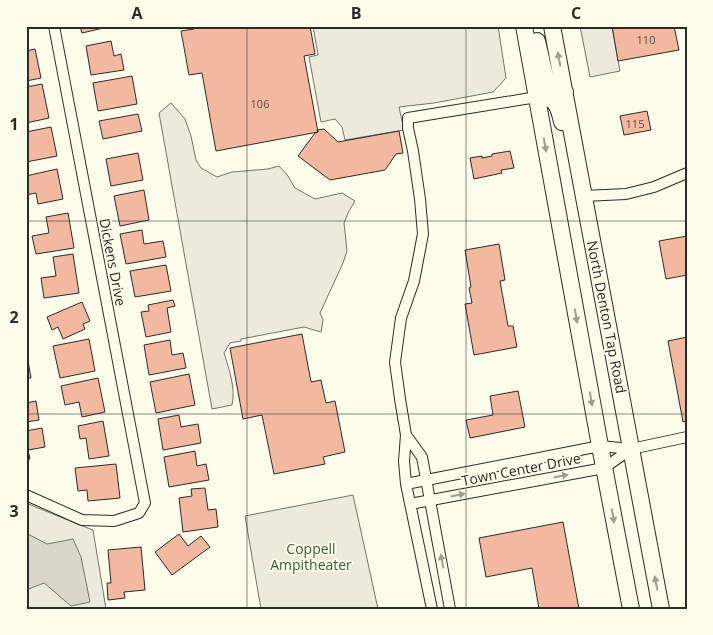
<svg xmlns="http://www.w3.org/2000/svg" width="713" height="635" viewBox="0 0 713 635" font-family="'Open Sans',sans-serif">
	<rect width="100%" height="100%" fill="#fdfbea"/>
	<path fill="#ecebdb" stroke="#74746e" d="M171 103 185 119 191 136 196 160 201 168 217 177 232 172 268 169 279 166 288 176 295 188 315 199 342 193 355 201 349 211 344 223 347 251 343 263 320 313 323 320 321 332 304 327 241 339V341L230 343 224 353C229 369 236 389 232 405L212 409 159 113Z
		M353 495 378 609H261L245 516Z
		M26 503 80 525 93 530 106 609H26Z"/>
	<path fill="#eceadb" stroke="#74746e" d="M313 26H498L506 78 493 92 434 103 399 107 404 130 345 140 342 127 335 119 321 122 309 57 318 55Z
		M580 26H612L620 71 590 77Z"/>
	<path fill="#d8d7c9" stroke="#74746e" d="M26 533 47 544 73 539 81 557 90 602 71 606 44 583 26 590Z"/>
	<path fill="#f2b8a0" stroke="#2b2b2b" d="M80 26H112L82 33Z
		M193 26H310L315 54 304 56 318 132 216 151 202 73 189 75 181 31 194 29Z
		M612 26H649V28L658 26H674L679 50 618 61Z
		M111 41 114 56 121 54 124 70 91 75 86 46Z
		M35 49 41 78 26 81V51Z
		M132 76 137 104 98 111 93 83Z
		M42 84 49 118 26 123V87Z
		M647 111 651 130 624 135 620 116Z
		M138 114 142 131 103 139 99 121Z
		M51 127 57 156 26 162V132Z
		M324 129 338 142 399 131 403 153 396 154 385 170 330 180 298 156 315 133 318 132 317 130Z
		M510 151 514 168 501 170 502 173 474 179 470 158 482 156V158L492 156V154Z
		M138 153 143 180 111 186 106 159Z
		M57 169 63 199 38 204 36 193 26 195V176Z
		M144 190 149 220 120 226 114 196Z
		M68 213 74 248 36 254 32 236 49 233 46 217Z
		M142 230 144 244 163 241 166 257 126 264 120 234Z
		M687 236V275L666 279 659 241Z
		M499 244 505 280 500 281 508 326H513L517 347 474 355 465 304 472 303 469 288 471 287 465 250Z
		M73 254 79 293 44 298 41 278 56 276 53 257Z
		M166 265 171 291 135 297 130 271Z
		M173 300 175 306 167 308 171 332 146 337 141 312 149 311 148 305Z
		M82 302 90 321 83 324 85 329 63 339 58 327 52 330 47 317Z
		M302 334 311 382 321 380 326 403 335 401 345 452 323 457 325 464 274 474 262 415 243 419 230 348Z
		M687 337V421L683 422 668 341Z
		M89 339 95 371 60 378 53 346Z
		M170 340 172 355 183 353 186 368 149 375 144 345Z
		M26 361H28L31 378H26Z
		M189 374 195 405 156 413 150 382Z
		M98 378 105 412 82 417 79 402 65 405 61 386Z
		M518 391 525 427 470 438 466 420 493 415 490 396Z
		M36 401 39 420 26 422V403Z
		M179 415 181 427 198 424 201 443 163 450 158 419Z
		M103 421 109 456 89 459 86 438 80 439 78 426Z
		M42 428 45 447 28 450 30 459 26 460V431Z
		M195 451 197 466 206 464 209 480 169 487 164 457Z
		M116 464 120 498 88 501 87 490 78 491 75 468Z
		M205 488 208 510 216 509 218 527 183 532 179 498 192 496 191 489Z
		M563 522 579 609H539L532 568 486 577 479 538Z
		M179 534 188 546 201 536 210 547 172 575 155 552Z
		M141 547 145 590 124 592 125 598 108 600 107 583H111L108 550Z"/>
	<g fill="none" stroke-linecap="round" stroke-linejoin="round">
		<g stroke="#2b2b2b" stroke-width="12">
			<path id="minor" d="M584 196 626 194 654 187 687 173
				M406 435 422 457 450 609
				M406 484 600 446 631 449 687 437
				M26 495 82 520 114 521 139 513 145 503 54 26
				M410 504 604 468 631 449
				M432 609 406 484 404 461 406 435 400 399 395 362 401 318 414 281 423 234 420 199 413 151 408 128V118L537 97"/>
		</g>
		<g stroke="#2b2b2b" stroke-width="18">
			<path id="primary" d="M524 26 600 446 631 609
				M552 26 661 609
				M537 41 546 80 551 86 565 92
				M537 97C555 95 559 107 562 122"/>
		</g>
		<use href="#minor" stroke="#fdfbea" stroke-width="10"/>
		<use href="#primary" stroke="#fdfbea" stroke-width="16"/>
	</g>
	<defs><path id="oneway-solid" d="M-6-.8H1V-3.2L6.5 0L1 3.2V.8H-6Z" transform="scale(1.25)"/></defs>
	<g fill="#9e9d94">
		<use href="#oneway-solid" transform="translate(559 59) rotate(-101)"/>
		<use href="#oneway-solid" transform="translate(545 145) rotate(80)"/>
		<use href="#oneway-solid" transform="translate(576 316) rotate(80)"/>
		<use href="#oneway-solid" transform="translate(591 399) rotate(80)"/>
		<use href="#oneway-solid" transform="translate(561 476) rotate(-11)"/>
		<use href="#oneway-solid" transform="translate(458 495) rotate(-11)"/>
		<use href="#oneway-solid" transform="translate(613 516) rotate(79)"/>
		<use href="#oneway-solid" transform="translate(442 561) rotate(-101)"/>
		<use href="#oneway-solid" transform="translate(656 583) rotate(-101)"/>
	</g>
	<path fill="none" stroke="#2b2b2b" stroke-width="1" stroke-opacity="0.55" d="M247 26V609M466 26V609M26 221H687M26 414H687"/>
	<g text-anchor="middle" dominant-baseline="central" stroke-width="4" stroke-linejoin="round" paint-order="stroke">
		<g font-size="11" fill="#5d4e48">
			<text x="646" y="39">110</text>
			<text x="260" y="103">106</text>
			<text x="635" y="123">115</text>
		</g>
		<g font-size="14" fill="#2b2b2b" stroke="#fdfbea">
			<text transform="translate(113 262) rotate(79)">Dickens Drive</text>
			<text transform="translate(607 317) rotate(79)">North Denton Tap Road</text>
			<text transform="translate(521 469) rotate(-11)">Town Center Drive</text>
		</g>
		<g font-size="14" fill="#34623c" stroke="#fdfbea">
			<text x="311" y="548">Coppell<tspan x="311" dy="16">Ampitheater</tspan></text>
		</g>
	</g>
	<rect width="713" height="635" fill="none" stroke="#fdfbea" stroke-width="55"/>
	<rect x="28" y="28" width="658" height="580" fill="none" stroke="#2b2b2b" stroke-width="2"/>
	<g font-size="16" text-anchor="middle" font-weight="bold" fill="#2b2b2b">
		<text x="137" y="19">A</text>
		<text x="356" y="19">B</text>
		<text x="576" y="19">C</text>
		<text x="14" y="130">1</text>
		<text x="14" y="323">2</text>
		<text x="14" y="517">3</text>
	</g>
</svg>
